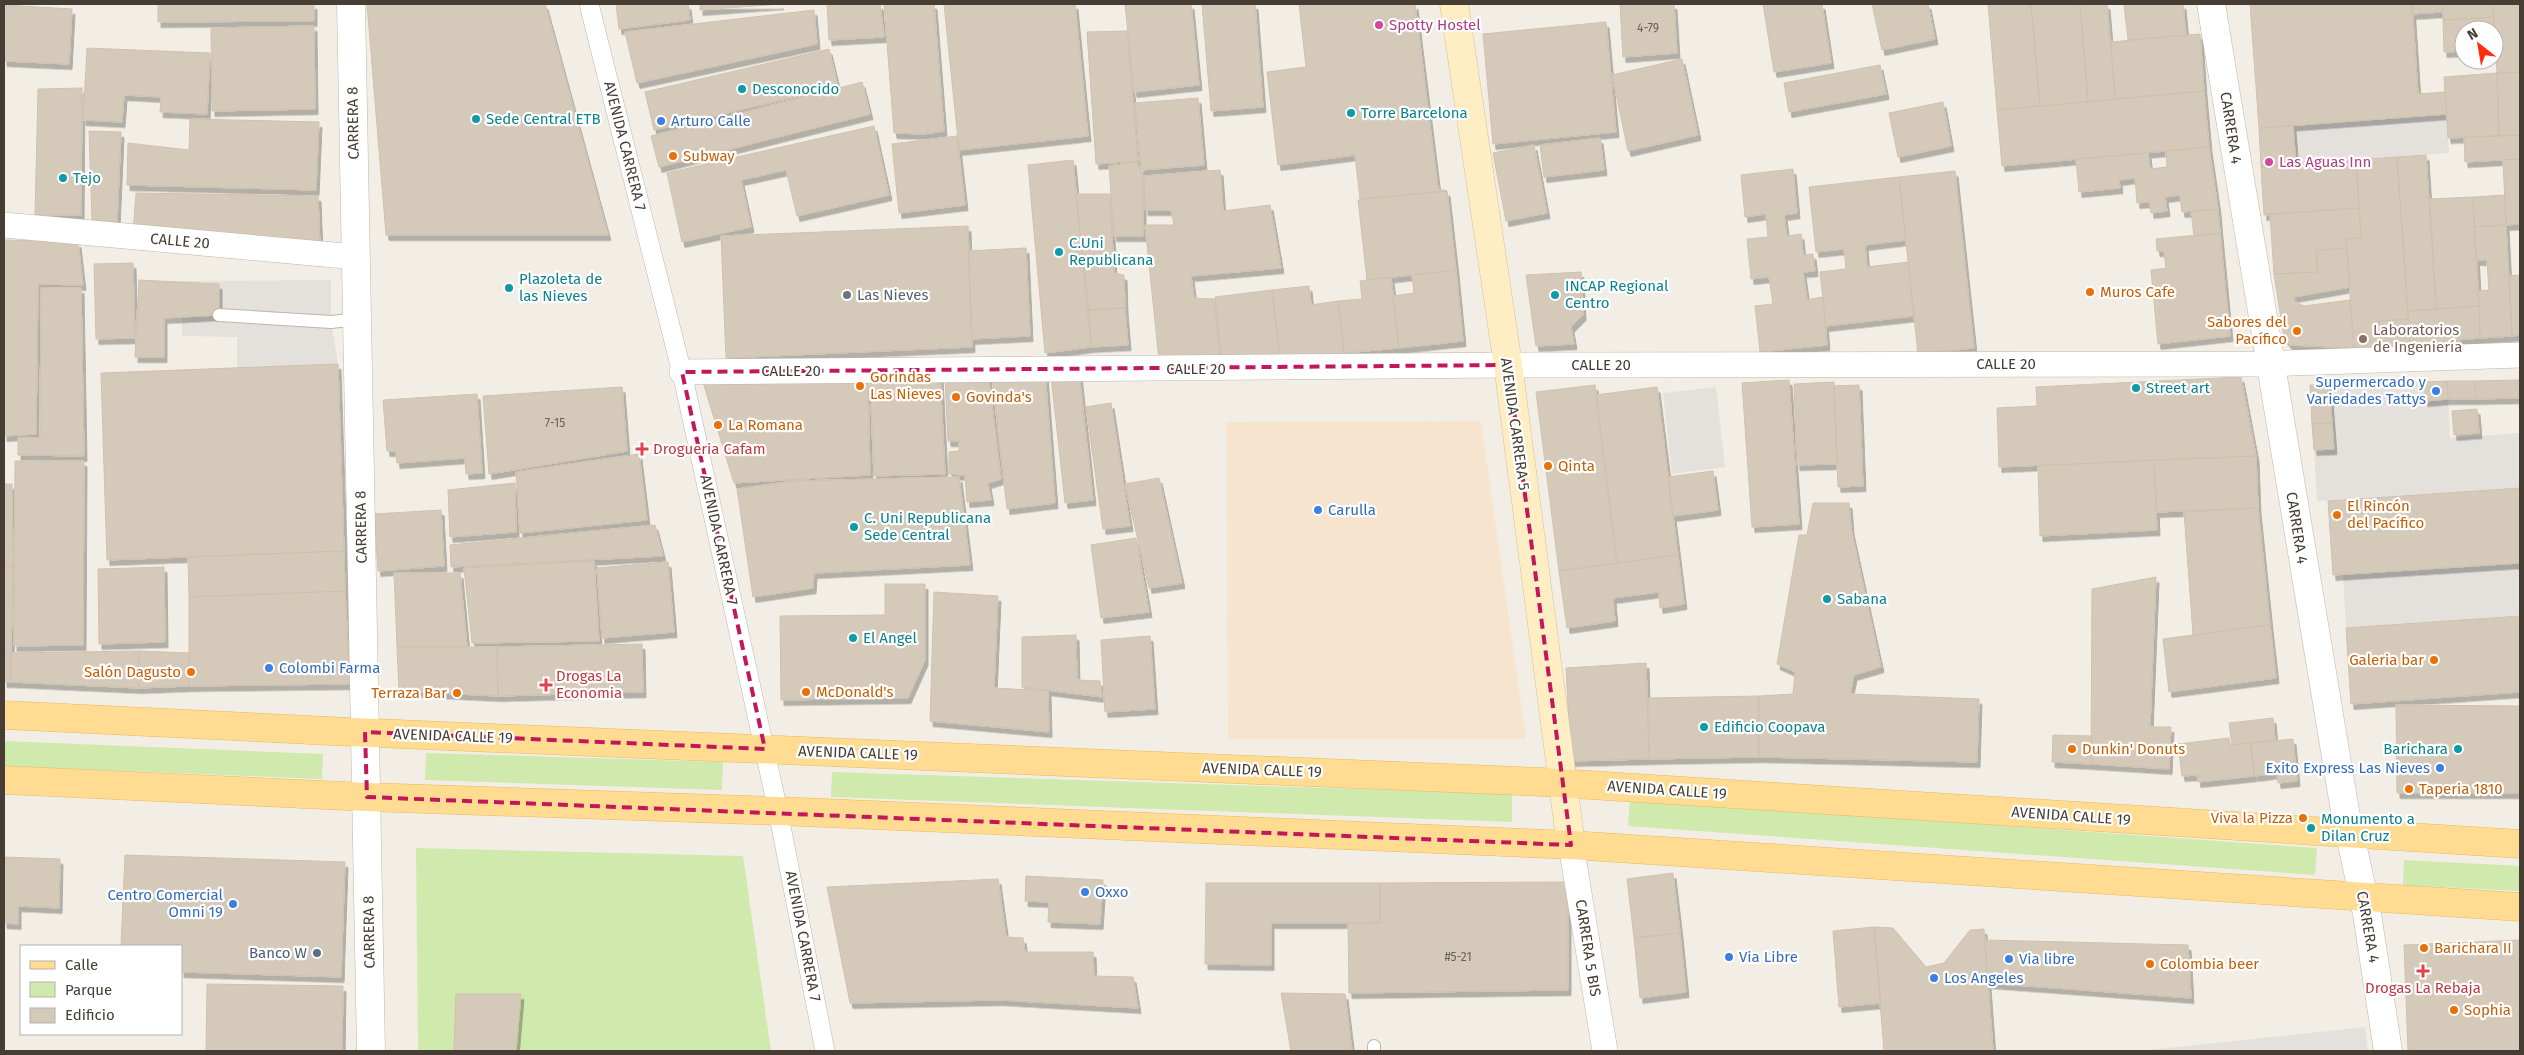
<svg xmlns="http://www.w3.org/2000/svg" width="2524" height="1055" viewBox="0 0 2524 1055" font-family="'Fira Sans',sans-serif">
	<defs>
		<filter id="shadow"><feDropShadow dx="3" dy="5.5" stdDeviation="0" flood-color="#0004"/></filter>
	</defs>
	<rect width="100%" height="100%" fill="#f3eee5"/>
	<path fill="#f6e4cf" d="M1481 421 1526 739H1228L1226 422Z"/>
	<path fill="#d0e9ac" d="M4 741 323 754 322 779 4 766Z
		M426 753 723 762 722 790 425 780Z
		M832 772 1512 794V822L831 797Z
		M1630 799 2317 848 2315 875 1628 826Z
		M416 848 743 856 771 1051H418Z
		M2404 860 2520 866V891L2403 885Z"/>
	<path fill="#e4e1dd" d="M2447 114 2449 153 2296 165 2293 126Z
		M331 280V322L338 364 237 368V337L182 336V281Z
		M2425 382V401L2448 399 2450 438 2520 433V488L2317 501 2314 450 2334 449 2330 389Z
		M1716 387 1725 467 1672 474 1663 393Z
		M2520 563V616L2346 628 2343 575Z
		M2365 1027 2368 1051H2139Z"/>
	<path fill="#d5caba" stroke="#d0c1ad" filter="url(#shadow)" d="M158 4H314V21L158 22Z
		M367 4H545L608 235H386Z
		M616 4H688L690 20 619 29Z
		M700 4H781L700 10Z
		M827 4H880L884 37 829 40Z
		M884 4H934L944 131 924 134 894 133Z
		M944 4H1075L1088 136 959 150Z
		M1125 4H1191L1199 85 1134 92Z
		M1202 4H1255L1263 107 1211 111Z
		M1299 4H1415L1438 189 1447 191 1360 199 1355 155 1278 165 1267 72 1306 67Z
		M1620 4H1674L1677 53 1623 57Z
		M1763 4H1822L1831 63 1774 72Z
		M1872 4H1928L1935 39 1882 50Z
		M1988 4H2031L2040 106 1997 110Z
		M2031 4H2080L2088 102 2040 106Z
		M2080 4H2107L2115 99 2088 102Z
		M2124 4H2183L2186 35 2128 40Z
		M2250 4H2412L2418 94 2445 92 2447 114 2259 128Z
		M2412 4H2442V12L2412 14Z
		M2442 4H2493L2494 17 2443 20Z
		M2493 4H2520V72L2497 73Z
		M4 5 72 9 69 64 4 61Z
		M814 10 817 44 637 83 625 32Z
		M2494 17 2495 49 2494 30H2464V51L2444 52 2443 20Z
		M1606 22 1616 132 1493 144 1483 34Z
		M314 26 315 109 212 111 211 28Z
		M1127 31 1138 161 1096 164 1087 32Z
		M2200 34 2204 91 2115 99 2111 42Z
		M87 48 210 53 207 114 160 112 161 97 124 95 122 122 83 120Z
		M829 49 838 87 654 130 645 92Z
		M1682 59 1698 135 1628 151 1612 75Z
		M1880 65 1886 94 1789 112 1784 83Z
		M2520 72V135L2499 136 2497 73Z
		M2497 73 2499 136 2448 138 2444 77Z
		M862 82 870 114 659 167 651 136Z
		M82 88 81 215H35L38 89Z
		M2204 91 2209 147 2002 166 1997 110Z
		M1198 98 1204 165 1141 170 1135 103Z
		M1943 102 1951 146 1898 157 1889 113Z
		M190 119 319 122 316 190 127 185 128 143 189 150Z
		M874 126 889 195 797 216 786 170 741 180 751 227 682 242 667 173Z
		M2293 126 2296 165 2261 167 2259 128Z
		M89 131 121 132 117 222 92 220Z
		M2520 135V159L2465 162 2464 137Z
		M957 136 965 205 899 213 892 144Z
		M1600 138 1604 170 1544 177 1540 145Z
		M1534 145 1547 213 1506 221 1493 153Z
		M2209 147 2218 209 2182 212 2180 195 2165 197 2167 211 2151 213 2150 202 2137 203 2135 178 2119 180 2120 188 2079 192 2076 159 2148 153 2150 169 2167 167 2166 151Z
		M2426 155 2436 309 2408 311 2397 157Z
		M2397 157 2408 319 2379 321 2381 346 2354 348 2346 239 2361 238 2356 160Z
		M2520 159V224L2506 225 2503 160Z
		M1073 160 1091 347 1045 353 1028 165Z
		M2356 160 2359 208 2264 215 2261 167Z
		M1137 162 1143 176V236H1114L1109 166Z
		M1793 169 1797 213 1784 215 1787 236 1801 234 1803 255 1813 254 1815 271 1803 272 1807 300 1823 297 1827 345 1760 352 1755 306 1773 304 1769 277 1751 279 1747 239 1768 237 1766 214 1745 217 1741 175Z
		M1220 170 1223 211 1270 205 1281 268 1191 276 1194 298 1214 299 1220 360H1159L1145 225H1174L1171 210H1145L1144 176Z
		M1955 171 1974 348 1918 354 1899 177Z
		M1899 177 1906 240 1865 245 1867 267 1908 262 1914 316 1826 326 1820 272 1846 269 1844 249 1816 252 1809 187Z
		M1447 191 1456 270 1367 280 1358 200Z
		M136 193 318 196 320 247 133 232Z
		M1076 194H1110L1114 273 1124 275 1125 308 1089 310Z
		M2505 195 2506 225 2474 227 2473 197Z
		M2473 197 2479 306 2436 309 2430 199Z
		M2359 208 2361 238 2346 239 2347 248 2316 250 2318 272 2274 274 2270 214Z
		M2218 209 2220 233 2194 236 2191 212Z
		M2506 225 2512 336 2480 338 2478 291 2489 290 2487 260H2476L2474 227Z
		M968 226 972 347 726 358 721 236Z
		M2220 233 2230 336 2158 344 2151 270 2166 268 2164 251H2157L2156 239Z
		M4 240 78 242 83 285 38 284 36 434 4 436Z
		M1026 248 1030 336 972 339 968 251Z
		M2347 248 2350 287 2294 297V301L2304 306 2350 300 2354 348 2290 345 2284 338 2274 274 2318 272 2316 250Z
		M133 263 135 338 96 339 94 264Z
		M1456 270 1463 341 1399 348 1393 296 1414 293 1412 275Z
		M1581 272 1583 315 1571 327 1574 344 1536 346 1526 275Z
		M2520 275V335L2512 336 2509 276Z
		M1391 277 1399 348 1344 353 1338 301 1362 299 1360 281Z
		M139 280 219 284V315L164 318V357H135Z
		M1309 286 1311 305 1338 301 1344 353 1280 361 1272 290Z
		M41 288H81L84 456 18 455V438H40Z
		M1272 290 1280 361 1222 367 1215 297Z
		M2479 306 2480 338 2410 344 2408 311Z
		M1125 308 1128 345 1091 347 1089 310Z
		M2408 319 2410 344 2381 346 2379 321Z
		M338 364 344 551 107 560 101 373Z
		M1045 372 1055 503 1007 509 992 376Z
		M1079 372 1093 500 1065 503 1051 376Z
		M988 373 1001 479 988 483 991 500 967 502 965 475 949 474V452L959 451V441H948L945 376Z
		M940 374 945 474 874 476 870 379Z
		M2241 377 2256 456 1999 467 1997 408 2037 406 2036 387Z
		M702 379 868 380 870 475 734 483Z
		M1789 380 1799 524 1752 527 1742 383Z
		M2520 380V398L2476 399 2475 381Z
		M2447 381 2448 399 2425 401V382Z
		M2447 381H2475L2476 399H2448Z
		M1834 382 1837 464 1797 465 1794 384Z
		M2329 384 2332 423 2312 424 2310 385Z
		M1595 385 1617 563 1559 571 1536 392Z
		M1859 385 1863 486 1838 487 1834 386Z
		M622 387 627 451 489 474 483 396Z
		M1657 387 1678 555 1617 563 1596 395Z
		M477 394 482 473 466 474 465 458 397 463 396 451H387L383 400Z
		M1111 403 1130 526 1103 529 1086 407Z
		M2477 409 2479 433 2454 435 2452 411Z
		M2332 423 2334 449 2314 450 2312 424Z
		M639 454 647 520 520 533 516 472Z
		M2256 456 2258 508 2157 512 2154 460Z
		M2154 460 2157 530 2040 536 2038 466Z
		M15 461H84L83 645 14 646Z
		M1713 471 1718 510 1673 516 1668 477Z
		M959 477 970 565 814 573 813 588 753 597 737 489 794 481Z
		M1159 478 1182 583 1149 588 1125 484Z
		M515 483 516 532 450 537 448 490Z
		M4 484H12L13 566H4Z
		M2520 488V563L2333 575 2328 501Z
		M1813 503H1849L1851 529 1881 667 1854 675 1850 694 1979 699 1977 762 1759 757V696L1793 694 1795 672 1777 664 1799 535H1807Z
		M2258 508 2270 625 2193 635 2184 512Z
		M441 510 444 566 378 571 374 514Z
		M655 525 663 556 451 567 450 545Z
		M1136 538 1149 612 1101 618 1091 545Z
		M344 551 345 591 189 597 188 557Z
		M1678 555 1684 604 1660 608 1659 592 1613 598 1615 621 1567 628 1559 571Z
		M594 561 599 641 472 643 464 568Z
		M668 562 674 632 602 638 597 568Z
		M4 566H13L11 653H4Z
		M164 567 165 642 99 644 98 569Z
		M394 573H460L467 647H397Z
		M2156 577 2150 727H2171L2169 769 2091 764 2092 589Z
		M885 584H925V660L908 698 781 700 780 616 885 615Z
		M345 591 350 684 189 686V597Z
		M934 592 998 596 994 688 1048 691 1049 732 930 721Z
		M2520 616V692L2351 704 2346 628Z
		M2270 625 2276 678 2169 692 2163 639Z
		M1076 635 1077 680 1100 681 1102 697 1022 687V637Z
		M1150 636 1155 709 1105 712 1101 640Z
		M642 644 643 692 498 696 497 647Z
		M397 647H497L498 696 399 691Z
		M139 651 189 653V686L139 688Z
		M139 651V688L11 682V653Z
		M4 653H11V682H4Z
		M1646 663 1649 759 1571 761 1566 668Z
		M1759 696V757L1649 759V698Z
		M2396 705 2520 706V793H2397Z
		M2273 718 2275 740 2232 745 2229 723Z
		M2053 735 2092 736 2091 764 2052 762Z
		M2229 738 2230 746 2250 743 2254 776 2198 782 2197 775 2182 776 2178 744Z
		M2293 739 2297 781 2278 783 2277 773 2255 776 2251 743Z
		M125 855 345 862 341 977 181 972V946H121Z
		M4 857 60 859 59 908 18 906V924L4 923Z
		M1673 873 1680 933 1634 938 1627 879Z
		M1026 876 1103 880 1100 924 1048 922 1049 902 1025 901Z
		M998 879 1006 937 1023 938 1025 952H1093L1094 976 1133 977 1138 1008 1000 1000 850 1003 827 887Z
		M1568 882V990L1349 993 1348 924 1380 923V883Z
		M1206 883H1380V923H1271V965L1205 964Z
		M1874 927 1893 928 1926 967 1944 963 1970 930 1984 929 1993 1051H1884Z
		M1874 927 1881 1003 1839 1007 1833 931Z
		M1680 933 1686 992 1640 998 1634 938Z
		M1985 940 2188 945 2191 998 1987 983Z
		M2520 940V1051H2408L2404 945Z
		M207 984 343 986 342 1051H206Z
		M1281 993 1345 994 1352 1051H1291Z
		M456 994H521L516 1051H454Z"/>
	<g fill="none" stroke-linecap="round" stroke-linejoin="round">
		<g stroke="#bfb6a7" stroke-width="14">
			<path id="service" d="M219 315 331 322 357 319
				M1374 1046V1051"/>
		</g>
		<g stroke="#bfb6a7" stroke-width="20">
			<path id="pedestrian" d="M589 4 683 377 778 811 825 1051"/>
		</g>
		<g stroke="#bfb6a7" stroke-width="26">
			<path id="minor" d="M4 225 356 257
				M682 372 1508 365 2261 364 2520 355
				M1571 845 1605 1051"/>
		</g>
		<g stroke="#bfb6a7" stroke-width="29">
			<path id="tertiary" d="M351 4 371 1051
				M2211 4 2345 811 2367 914 2388 1051"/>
		</g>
		<g stroke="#d5c293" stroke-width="29">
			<path id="secondary" d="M1454 4 1508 365 1571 845"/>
		</g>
		<g stroke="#e8ba5e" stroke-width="29">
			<path id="primary" d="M4 715 351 732 1542 782 2520 844
				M4 780 367 797 778 811 1571 845 2520 907"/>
		</g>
		<use href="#service" stroke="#fff" stroke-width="12"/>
		<use href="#pedestrian" stroke="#fff" stroke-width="19"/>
		<use href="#minor" stroke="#fff" stroke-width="25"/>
		<use href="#tertiary" stroke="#fff" stroke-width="28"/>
		<use href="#secondary" stroke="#ffeec3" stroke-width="28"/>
		<use href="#primary" stroke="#ffdc92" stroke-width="28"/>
	</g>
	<path fill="none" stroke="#c2185b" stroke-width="4" stroke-dasharray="10 6" stroke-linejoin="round" d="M1508 365 1571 845 367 797 365 732 765 749 682 372Z"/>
	<g fill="#d1479c" stroke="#fff" stroke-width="2">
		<circle cx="1379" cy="25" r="5"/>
		<circle cx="2269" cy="162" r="5"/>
	</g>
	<g fill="#0f9aa8" stroke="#fff" stroke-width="2">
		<circle cx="742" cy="89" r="5"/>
		<circle cx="1351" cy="113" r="5"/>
		<circle cx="476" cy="119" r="5"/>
		<circle cx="63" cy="178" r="5"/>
		<circle cx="1059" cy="252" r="5"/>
		<circle cx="509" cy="288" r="5"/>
		<circle cx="1555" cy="295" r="5"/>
		<circle cx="2136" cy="388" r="5"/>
		<circle cx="854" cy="527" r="5"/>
		<circle cx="1827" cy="599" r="5"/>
		<circle cx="853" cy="638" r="5"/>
		<circle cx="1704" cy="727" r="5"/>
		<circle cx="2458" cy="749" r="5"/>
		<circle cx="2311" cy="828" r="5"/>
	</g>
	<g fill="#3f7fe0" stroke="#fff" stroke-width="2">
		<circle cx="661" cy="121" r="5"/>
		<circle cx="2436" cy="391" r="5"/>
		<circle cx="1318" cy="510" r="5"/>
		<circle cx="269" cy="668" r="5"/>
		<circle cx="2440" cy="768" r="5"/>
		<circle cx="1085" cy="892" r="5"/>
		<circle cx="233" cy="904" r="5"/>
		<circle cx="1729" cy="957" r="5"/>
		<circle cx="2009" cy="959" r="5"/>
		<circle cx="1934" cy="978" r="5"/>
	</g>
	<g fill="#e8710a" stroke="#fff" stroke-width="2">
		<circle cx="673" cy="156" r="5"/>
		<circle cx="2090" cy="292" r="5"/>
		<circle cx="2297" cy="331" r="5"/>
		<circle cx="860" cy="386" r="5"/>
		<circle cx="956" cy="397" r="5"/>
		<circle cx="718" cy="425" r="5"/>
		<circle cx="1548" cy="466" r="5"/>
		<circle cx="2337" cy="515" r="5"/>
		<circle cx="2434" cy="660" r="5"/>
		<circle cx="191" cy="672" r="5"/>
		<circle cx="806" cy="692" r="5"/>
		<circle cx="457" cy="693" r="5"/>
		<circle cx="2072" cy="749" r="5"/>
		<circle cx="2409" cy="789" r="5"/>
		<circle cx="2303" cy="818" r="5"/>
		<circle cx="2424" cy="948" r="5"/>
		<circle cx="2150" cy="964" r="5"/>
		<circle cx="2454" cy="1010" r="5"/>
	</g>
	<circle fill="#6b7280" stroke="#fff" stroke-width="2" cx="847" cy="295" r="5"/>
	<circle fill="#8d6e63" stroke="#fff" stroke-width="2" cx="2363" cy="339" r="5"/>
	<g fill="#e0444e" stroke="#fff" stroke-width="2">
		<path d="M639.5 441.5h5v5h5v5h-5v5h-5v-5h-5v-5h5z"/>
		<path d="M543.5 677.5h5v5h5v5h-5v5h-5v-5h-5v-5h5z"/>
		<path d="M2420.5 963.5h5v5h5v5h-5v5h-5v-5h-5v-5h5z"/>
	</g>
	<circle fill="#5c6f8a" stroke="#fff" stroke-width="2" cx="317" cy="953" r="5"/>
	<g text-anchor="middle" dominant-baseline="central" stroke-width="4.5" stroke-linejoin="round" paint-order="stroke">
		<g font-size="12" fill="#6a6156">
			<text x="1648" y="28">4-79</text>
			<text x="555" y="423">7-15</text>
			<text x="1458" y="957">#5-21</text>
		</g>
		<g font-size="15" fill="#b23c85" stroke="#fff" text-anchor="start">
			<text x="1389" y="25">Spotty Hostel</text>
			<text x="2279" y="162">Las Aguas Inn</text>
		</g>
		<g font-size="15" fill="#0d838f" stroke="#fff" text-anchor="start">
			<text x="752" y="89">Desconocido</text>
			<text x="1361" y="113">Torre Barcelona</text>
			<text x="486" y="119">Sede Central ETB</text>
			<text x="73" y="178">Tejo</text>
			<text x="1069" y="243">C.Uni<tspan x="1069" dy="17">Republicana</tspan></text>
			<text x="519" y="279">Plazoleta de<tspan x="519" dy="17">las Nieves</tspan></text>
			<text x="1565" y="286">INCAP Regional<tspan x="1565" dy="17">Centro</tspan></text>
			<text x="2146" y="388">Street art</text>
			<text x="864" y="518">C. Uni Republicana<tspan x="864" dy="17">Sede Central</tspan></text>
			<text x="1837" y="599">Sabana</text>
			<text x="863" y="638">El Angel</text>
			<text x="1714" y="727">Edificio Coopava</text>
			<text x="2448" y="749" text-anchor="end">Barichara</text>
			<text x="2321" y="819">Monumento a<tspan x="2321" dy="17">Dilan Cruz</tspan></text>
		</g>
		<g font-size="15" fill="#366cbe" stroke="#fff" text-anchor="start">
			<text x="671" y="121">Arturo Calle</text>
			<text x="2426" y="382" text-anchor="end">Supermercado y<tspan x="2426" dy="17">Variedades Tattys</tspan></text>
			<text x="1328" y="510">Carulla</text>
			<text x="279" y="668">Colombi Farma</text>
			<text x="2430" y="768" text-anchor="end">Exito Express Las Nieves</text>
			<text x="1095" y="892">Oxxo</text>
			<text x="223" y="895" text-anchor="end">Centro Comercial<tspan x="223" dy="17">Omni 19</tspan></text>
			<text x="1739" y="957">Via Libre</text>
			<text x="2019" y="959">Via libre</text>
			<text x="1944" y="978">Los Angeles</text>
		</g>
		<g font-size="15" fill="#463e34" stroke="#fff">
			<text transform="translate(353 123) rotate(-91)">CARRERA 8</text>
			<text transform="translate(2231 128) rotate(81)">CARRERA 4</text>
			<text transform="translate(625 146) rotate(76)">AVENIDA CARRERA 7</text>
			<text transform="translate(180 241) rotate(5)">CALLE 20</text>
			<text x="2006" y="364">CALLE 20</text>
			<text x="1601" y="365">CALLE 20</text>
			<text x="1196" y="369">CALLE 20</text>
			<text x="791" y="371">CALLE 20</text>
			<text transform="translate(1515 424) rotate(82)">AVENIDA CARRERA 5</text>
			<text transform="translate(361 527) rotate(-91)">CARRERA 8</text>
			<text transform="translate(2297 528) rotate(81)">CARRERA 4</text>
			<text transform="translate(719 540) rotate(78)">AVENIDA CARRERA 7</text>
			<text transform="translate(453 736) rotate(2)">AVENIDA CALLE 19</text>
			<text transform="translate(858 753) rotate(2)">AVENIDA CALLE 19</text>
			<text transform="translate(1262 770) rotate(2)">AVENIDA CALLE 19</text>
			<text transform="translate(1667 790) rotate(4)">AVENIDA CALLE 19</text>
			<text transform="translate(2071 816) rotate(4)">AVENIDA CALLE 19</text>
			<text transform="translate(2368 927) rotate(80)">CARRERA 4</text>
			<text transform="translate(369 932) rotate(-91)">CARRERA 8</text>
			<text transform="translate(803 936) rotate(79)">AVENIDA CARRERA 7</text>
			<text transform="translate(1588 948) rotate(81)">CARRERA 5 BIS</text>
		</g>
		<g font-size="15" fill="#c56008" stroke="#fff" text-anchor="start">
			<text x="683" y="156">Subway</text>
			<text x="2100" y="292">Muros Cafe</text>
			<text x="2287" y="322" text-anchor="end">Sabores del<tspan x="2287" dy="17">Pacífico</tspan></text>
			<text x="870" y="377">Gorindas<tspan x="870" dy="17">Las Nieves</tspan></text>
			<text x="966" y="397">Govinda's</text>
			<text x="728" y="425">La Romana</text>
			<text x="1558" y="466">Qinta</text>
			<text x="2347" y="506">El Rincón<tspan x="2347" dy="17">del Pacífico</tspan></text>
			<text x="2424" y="660" text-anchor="end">Galeria bar</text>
			<text x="181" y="672" text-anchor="end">Salón Dagusto</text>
			<text x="816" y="692">McDonald's</text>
			<text x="447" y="693" text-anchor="end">Terraza Bar</text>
			<text x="2082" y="749">Dunkin' Donuts</text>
			<text x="2419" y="789">Taperia 1810</text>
			<text x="2293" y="818" text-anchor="end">Viva la Pizza</text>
			<text x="2434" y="948">Barichara II</text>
			<text x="2160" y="964">Colombia beer</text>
			<text x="2464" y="1010">Sophia</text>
		</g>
		<g font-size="15" fill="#5b616d" stroke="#fff" text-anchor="start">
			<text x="857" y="295">Las Nieves</text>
		</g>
		<g font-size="15" fill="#785e54" stroke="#fff" text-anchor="start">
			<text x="2373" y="330">Laboratorios<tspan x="2373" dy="17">de Ingeniería</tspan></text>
		</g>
		<g font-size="15" fill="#be3a42" stroke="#fff" text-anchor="start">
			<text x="653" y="449">Drogueria Cafam</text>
			<text x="556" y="676">Drogas La<tspan x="556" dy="17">Economia</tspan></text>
			<text x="2423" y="988" text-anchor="middle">Drogas La Rebaja</text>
		</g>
		<g font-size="15" fill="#4e5e75" stroke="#fff" text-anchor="end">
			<text x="307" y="953">Banco W</text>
		</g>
	</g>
	<rect width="2524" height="1055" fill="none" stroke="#463e34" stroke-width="10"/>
	<rect x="20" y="945" width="162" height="90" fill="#ffffff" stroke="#b5b2ae"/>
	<rect x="30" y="961" width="25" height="8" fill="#ffdc92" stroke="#b5b2ae"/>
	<text x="65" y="970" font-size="15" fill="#463e34">Calle</text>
	<rect x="30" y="982" width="25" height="15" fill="#d0e9ac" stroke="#b5b2ae"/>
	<text x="65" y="995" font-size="15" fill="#463e34">Parque</text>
	<rect x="30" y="1008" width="25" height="15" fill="#d5caba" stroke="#b5b2ae"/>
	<text x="65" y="1020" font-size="15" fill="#463e34">Edificio</text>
	<g transform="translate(2479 45) rotate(329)"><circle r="24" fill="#ffffff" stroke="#b5b2ae"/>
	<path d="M0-4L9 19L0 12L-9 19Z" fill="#ff2c10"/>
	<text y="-8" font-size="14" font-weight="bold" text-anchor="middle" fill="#463e34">N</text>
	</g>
</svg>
